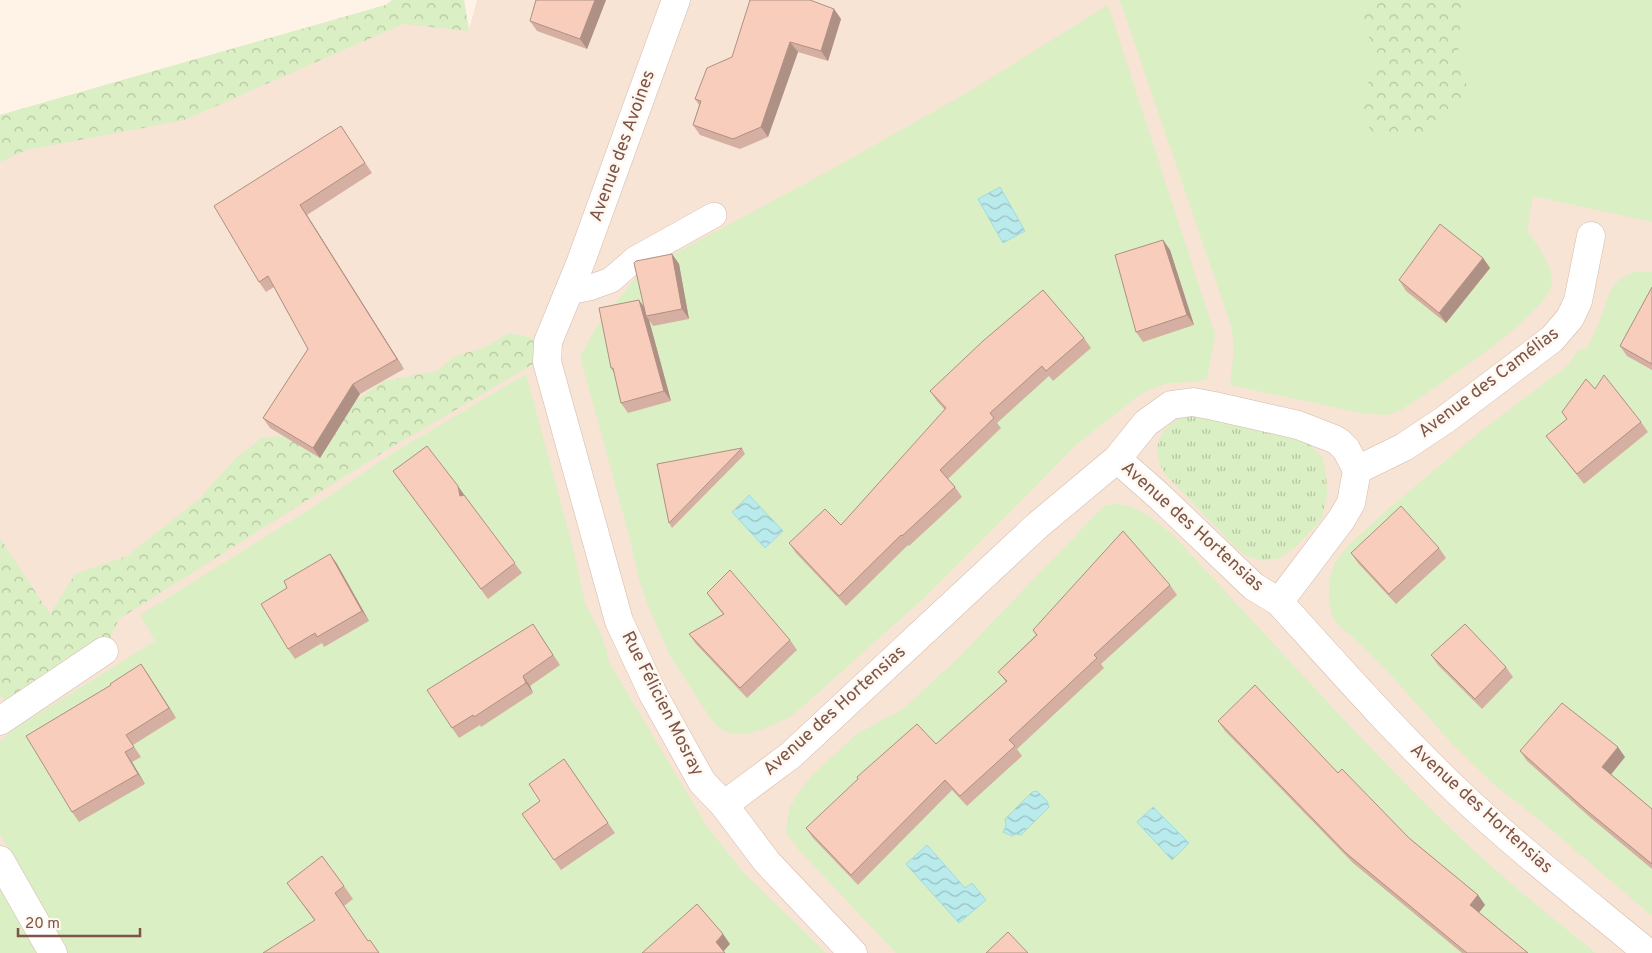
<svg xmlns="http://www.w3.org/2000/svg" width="1652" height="953" viewBox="0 0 1652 953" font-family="Overpass,sans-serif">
	<defs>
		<pattern id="forest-crowns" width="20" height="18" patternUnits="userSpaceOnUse" patternTransform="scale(1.25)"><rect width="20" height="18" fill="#daefc4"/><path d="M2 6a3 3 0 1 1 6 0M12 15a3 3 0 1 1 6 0" fill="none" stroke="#b6c4a1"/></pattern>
		<pattern id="park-tufts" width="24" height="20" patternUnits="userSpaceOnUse" patternTransform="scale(1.25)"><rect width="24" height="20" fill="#daefc4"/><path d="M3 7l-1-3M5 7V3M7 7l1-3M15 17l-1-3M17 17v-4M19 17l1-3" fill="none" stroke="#b6c4a1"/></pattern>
		<pattern id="water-waves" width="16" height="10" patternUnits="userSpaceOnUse" patternTransform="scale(1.25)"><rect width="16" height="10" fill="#b9eaec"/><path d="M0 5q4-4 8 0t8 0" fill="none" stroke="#9cc0c1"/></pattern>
	</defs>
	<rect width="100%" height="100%" fill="#fff3e8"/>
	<path fill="#f7e4d5" d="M392 0H464L469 29 477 0H1652V953H0V115L386 5Z"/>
	<path fill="#daefc4" d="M1120 0H1362L1360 10 1376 58 1361 107 1374 136 1430 135 1470 99 1457 44 1466 0H1652V222L1533 196 1527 231C1538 246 1551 262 1552 281 1554 312 1430 390 1403 409L1387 415 1361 413 1230 385 1234 350 1232 329Z
		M1108 5 1215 335 1207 380 1165 384 1142 393 1077 444 925 597 792 716C772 725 741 743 720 728 717 726 714 722 711 719L670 656 649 608 639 579 630 539 580 356 596 328 640 272 825 173 970 91Z
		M1635 272H1652V916L1540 820 1498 788 1454 746 1390 674 1351 635 1340 627 1332 616 1329 598 1330 579 1334 564 1346 548 1388 509 1481 431 1567 366 1578 350 1587 349C1591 340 1596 330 1600 320 1610 296 1607 281 1635 272Z
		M526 374 574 552 585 603 602 636 610 664 708 828 743 872 826 953H65L0 834V741L17 727 155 641 140 615 310 509 388 456Z
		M1115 504C1137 504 1155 521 1172 534 1262 630 1348 728 1442 820 1490 868 1543 911 1596 953H896L799 850 786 832 789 809 799 792 812 775 857 734 903 709 957 659 1100 510 1106 505Z
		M0 884 38 953H0Z"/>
	<path fill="url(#forest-crowns)" d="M392 0H464L469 31 403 24 184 120 27 150 0 162V115L386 5Z
		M1362 0H1466L1457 44 1470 99 1430 135 1373 136 1361 107 1376 58 1360 10Z
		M509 333 532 338 540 360 377 456 119 619 104 651 11 712 0 694V538L50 614 75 574 127 556 199 499 237 457 262 438 310 433 344 408 384 381 437 371 455 356 486 347Z"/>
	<path fill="url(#park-tufts)" d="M1189 415 1294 437 1309 444 1322 457 1326 472 1327 495 1322 519 1294 548 1280 558 1263 561 1246 556 1234 546 1166 475C1148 449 1159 424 1189 415Z"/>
	<path fill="url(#water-waves)" stroke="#9edcdf" d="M1000 187 1025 231 1003 243 978 199Z
		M749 495 783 531 765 548 732 512Z
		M1037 791 1047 801 1049 807 1021 835 1016 834 1012 836 1003 832 1006 826 1005 819 1032 792Z
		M1153 807 1189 843 1172 860 1137 822Z
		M927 845 965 888 972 883 986 900 959 923 906 864Z"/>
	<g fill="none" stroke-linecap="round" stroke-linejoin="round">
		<g stroke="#d3b9ab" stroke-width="26">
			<path id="service" d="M569 292 589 288 611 280 635 259 714 215"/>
		</g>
		<g stroke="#d3b9ab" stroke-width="29">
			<path id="minor" d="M676 0 580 264 548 342 547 362 619 621 653 694 702 782 724 805 767 862 853 953
				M1117 459 1159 496 1253 586 1279 602C1337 666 1395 732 1458 792 1518 849 1584 900 1648 953
				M1357 470 1404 447 1446 419 1552 339 1570 318 1578 301 1591 236
				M0 721 104 651
				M724 805 791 755 1038 525 1117 459 1146 423 1171 405 1193 402 1214 406 1298 425 1334 439 1339 442 1346 449 1357 470 1351 503 1341 520 1279 602
				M0 860 53 953"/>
		</g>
		<use href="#service" stroke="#fff" stroke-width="25"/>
		<use href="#minor" stroke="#fff" stroke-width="28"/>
	</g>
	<path fill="#d5b0a2" d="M606 0 587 49 537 31 530 21Z
		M834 9 841 19 828 61 798 52 768 137 740 149 700 135 693 125 699 105 695 99Z
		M341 126 372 173 307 215 404 369 360 394 320 458 270 428 263 418 308 349 274 287 266 292 259 282Z
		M1163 240 1170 250 1194 325 1143 342 1136 332Z
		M672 254 679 264 689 319 653 326 649 320 671 401 628 413 621 403 614 373 611 368 639 300 644 307Z
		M1483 258 1490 268 1446 323 1406 291 1399 280Z
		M1652 287V370L1627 356 1620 346Z
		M1084 338 1091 348 1053 381 1049 376 997 423 1001 428 948 479 955 487 962 497 909 546 908 545 846 606 796 553 789 543 841 525 945 410 937 401 930 391Z
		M1595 389 1641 422 1648 432 1584 484 1546 436 1567 419 1562 412Z
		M742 448 745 454 672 528 669 523Z
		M393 471 464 495 522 573 488 599Z
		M1439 548 1446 558 1396 604 1358 563 1351 553Z
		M330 554 337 564 369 621 324 647 322 643 295 659 288 649 287 588Z
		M1170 585 1177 595 1101 664 1104 668 1017 749 1022 756 967 806 952 790 858 885 813 838 806 828 936 744 1006 682 998 672 1036 635 1033 630Z
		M707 593 790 640 797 650 747 698 696 644 689 634 723 614 714 603Z
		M533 624 560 665 530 686 533 693 481 727 480 725 459 738 452 728Z
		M1431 655 1506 667 1513 677 1482 709 1438 665Z
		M141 664 176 718 133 745 141 757 132 762 145 784 79 822 72 812 111 685Z
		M1218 721 1338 773 1409 838 1478 895 1485 905 1479 912 1528 953H1462L1353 863 1225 731Z
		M1520 751 1625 757 1611 774 1652 809V869L1592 819 1527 761Z
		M564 759 615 833 561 870 522 814 540 801Z
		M287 883 344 886 353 899 344 906 368 941 379 953 314 920Z"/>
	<path fill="#ae9084" d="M595 0H606L587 49 580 39Z
		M834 9 841 19 828 61 821 51Z
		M790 42 798 52 768 137 761 127Z
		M300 205 307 215 404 369 397 359Z
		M1163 240 1170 250 1194 325 1187 315Z
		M672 254 679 264 689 319 682 309Z
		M1483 258 1490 268 1446 323 1439 313Z
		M639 300 646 310V316L649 320 671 401 664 391Z
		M353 384 360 394 320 458 313 448Z
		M458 486 465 496H460Z
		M330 554 337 564 369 621 362 611Z
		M141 664 148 674 176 718 169 708Z
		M523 676 530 686 533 693 526 683Z
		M1618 747 1625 757 1609 777 1602 767Z
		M125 752 132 762 145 784 138 774Z
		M1478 895 1485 905 1477 915 1470 905Z
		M723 934 730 944 723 952 716 942Z"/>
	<path fill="#f8cdbc" stroke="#ae9084" d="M536 0H595L580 39 530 21Z
		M750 0H810L834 9 821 51 790 42 761 127 733 139 693 125 701 101 695 99 707 68 732 57Z
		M341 126 365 163 300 205 397 359 353 384 313 448 263 418 308 349 268 276 259 282 214 206Z
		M1440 224 1483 258 1439 313 1399 280Z
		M1163 240 1187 315 1136 332 1115 255Z
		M672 254 682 309 646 316 634 263 636 261Z
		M1652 287V364L1620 346Z
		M1043 290 1084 338 1046 371 1042 366 990 413 994 418 940 470 955 487 902 536 901 535 839 596 789 543 825 509 841 525 946 408 930 391 983 341Z
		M639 300 664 391 621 403 613 368H611L599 308Z
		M1604 375 1641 422 1577 474 1546 436 1567 419 1562 412 1586 379 1595 389Z
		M427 446 458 486 460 496 464 495 515 563 481 589 393 471Z
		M742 448 669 523 657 464Z
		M1401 506 1439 548 1389 594 1351 553Z
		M1123 531 1170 585 1094 655 1097 658 1009 740 1015 746 960 796 945 780 851 875 806 828 858 779 857 777 917 724 936 744 1007 681 998 672 1037 635 1033 630Z
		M330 554 362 611 317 637 315 633 288 649 261 604 287 588 284 581Z
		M730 570 790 640 740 688 689 634 724 614 707 593Z
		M533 624 553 655 523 676 526 683 474 717 473 715 452 728 427 690Z
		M1465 624 1506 667 1475 699 1431 655Z
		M141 664 169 708 126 735 134 747 125 752 138 774 72 812 26 736 111 685 110 684Z
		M1255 685 1338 773 1342 769 1409 838 1478 895 1470 905 1528 953H1467L1346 853 1218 721Z
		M1562 703 1618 747 1602 767 1652 809V864L1585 809 1520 751Z
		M564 759 608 823 554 860 522 814 540 801 529 784Z
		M322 856 344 886 335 893 368 941 370 940 379 953H263L315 920 287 883Z
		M697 904 723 934 716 942 725 953H642Z
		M1008 932 1028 953H986Z"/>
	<g text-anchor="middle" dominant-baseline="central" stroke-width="5" stroke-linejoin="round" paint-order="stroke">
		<g font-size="18" fill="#7d5548" stroke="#fff8f1">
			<text transform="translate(623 146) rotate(-70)">Avenue des Avoines</text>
			<text transform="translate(1489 383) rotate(-37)">Avenue des Camélias</text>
			<text transform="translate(1192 527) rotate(42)">Avenue des Hortensias</text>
			<text transform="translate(662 704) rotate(63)">Rue Félicien Mosray</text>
			<text transform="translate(835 711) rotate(-42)">Avenue des Hortensias</text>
			<text transform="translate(1481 809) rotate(42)">Avenue des Hortensias</text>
		</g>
	</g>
	<path d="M18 928v8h122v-8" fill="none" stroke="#7d5548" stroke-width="2.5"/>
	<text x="25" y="928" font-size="15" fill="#7d5548" stroke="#fff8f1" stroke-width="4" paint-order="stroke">20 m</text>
</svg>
